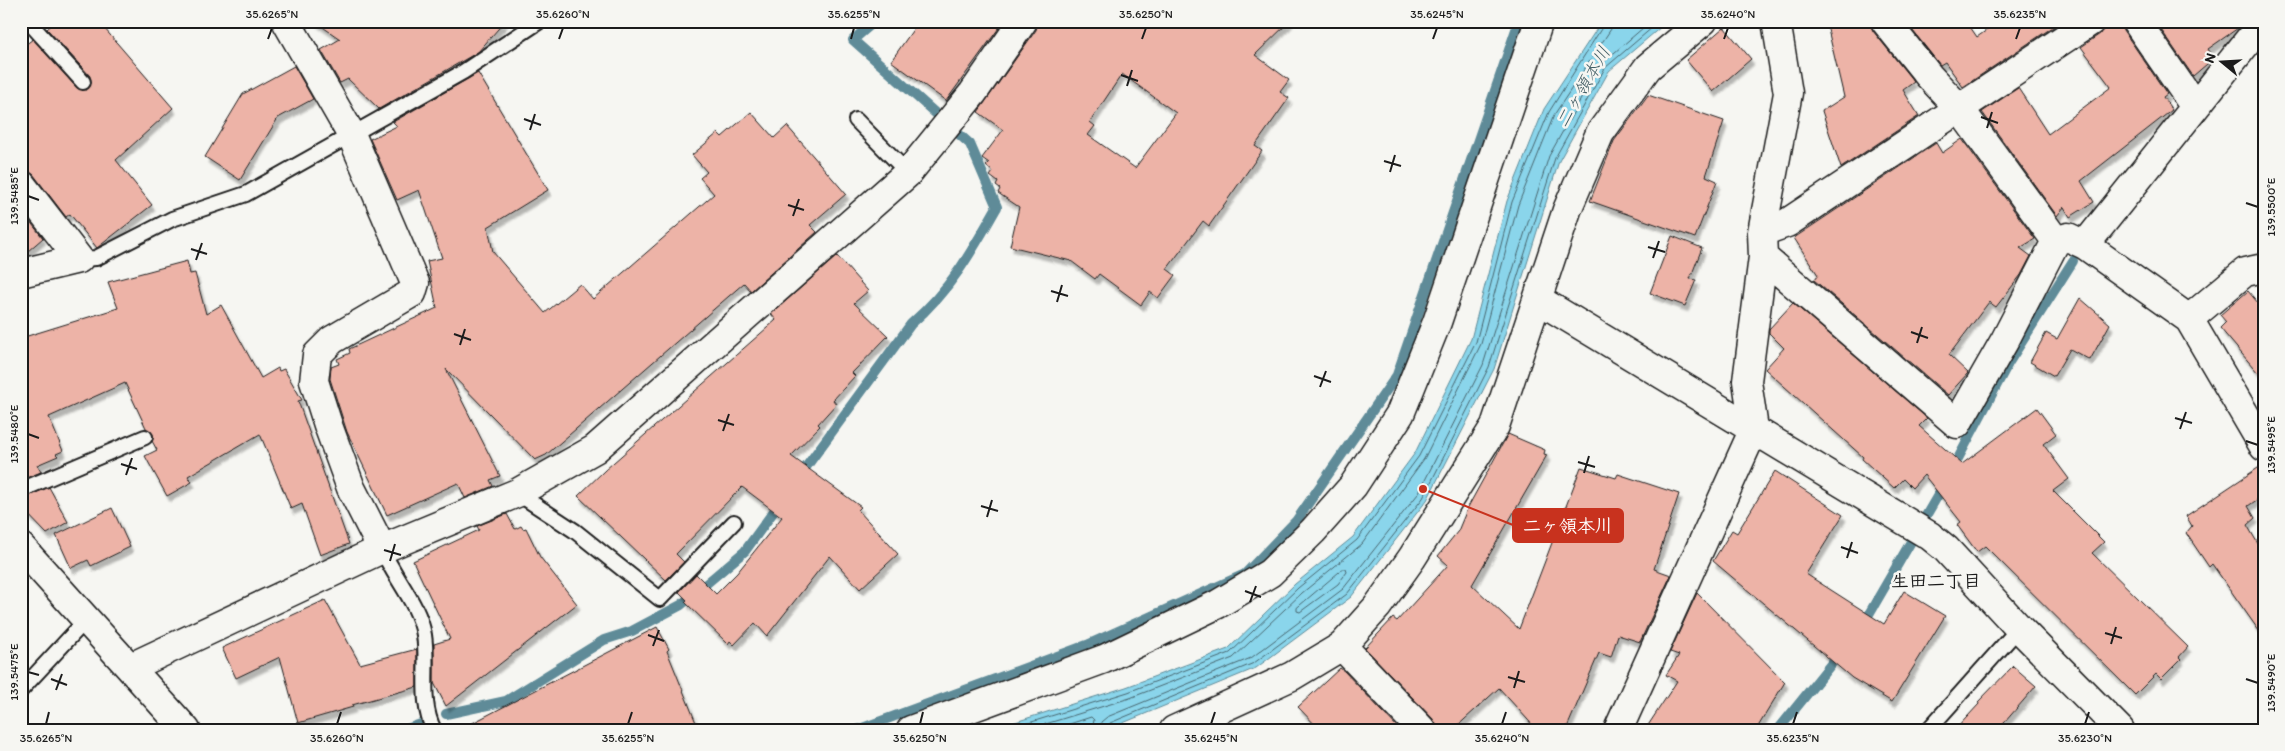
<svg xmlns="http://www.w3.org/2000/svg" width="2285" height="751" viewBox="0 0 2285 751" font-family="Itim,'Klee One',sans-serif">
	<defs>
		<filter id="shadow"><feDropShadow dx="3" dy="5.5" stdDeviation="1" flood-color="#0004"/></filter>
	</defs>
	<rect width="100%" height="100%" fill="#f6f6f2"/>
	<filter id="ink" filterUnits="userSpaceOnUse"><feTurbulence type="fractalNoise" baseFrequency=".02" numOctaves="2"/><feDisplacementMap in="SourceGraphic" scale="10" xChannelSelector="R" yChannelSelector="G"/><feConvolveMatrix kernelMatrix="1 2 1 2 8 2 1 2 1" color-interpolation-filters="sRGB"/></filter>
	<g filter="url(#ink)">
		<path fill="#8ad5eb" stroke="#5e8b98" d="M1602 21H1668L1609 71 1559 161 1494 369 1427 500 1351 597 1256 668 1106 730H990L1126 687 1228 649 1295 584 1353 537 1415 453 1471 339 1507 201 1544 109Z"/>
		<g fill="none" stroke-linecap="round" stroke-linejoin="round">
			<path stroke="#48666f" stroke-width="1" d="M1343 569H1346L1347 572 1338 584 1300 612 1297 611V608Z
				M1006 730 1128 692 1230 653 1298 588 1357 540 1419 456 1476 342 1512 202 1549 112 1606 21
				M1026 730 1130 698 1233 658 1302 593 1362 544 1424 459 1481 344 1518 205 1554 115 1611 29 1612 21
				M1051 730 1091 717 1094 720 1092 730
				M1100 730 1101 722 1107 717 1251 658 1343 589 1418 494 1483 365 1549 156 1600 65 1651 21
				M1106 730 1110 723 1254 663 1347 594 1423 498 1489 367 1555 158 1605 68 1660 21"/>
			<path stroke="#5e8b98" stroke-width="10" d="M1952 470 2009 362 2073 261
				M798 478 911 324C951 289 971 253 997 207L970 144 853 40 875 21
				M1862 626 1945 483
				M446 714 506 701 604 640 632 631 681 605 745 551 782 500
				M404 730 421 724
				M857 730 1087 645 1245 574 1296 521 1397 375 1519 21
				M1778 730 1840 653"/>
		</g>
		<path fill="#edb3a7" stroke="#1c1c1c" fill-rule="evenodd" filter="url(#shadow)" d="M56 21H98L173 108 116 160 152 205 97 248 70 214 66 217 33 174 21 169V48L33 39 77 88 85 90 91 84 90 76 47 29Z
			M314 21H505L478 52 379 109 348 79 340 83 321 50 340 39Z
			M919 21H1004L946 101 891 61Z
			M1038 21H1290L1255 55 1289 80 1280 92 1289 98 1255 146 1262 151 1209 226 1203 221 1167 269 1175 275 1158 298 1150 292 1141 305 1099 274 1095 279 1071 261 1010 246 1019 207 998 193 1000 189 996 186 998 182 990 176 993 172 986 166 989 163 982 158 1003 130 978 112 1036 30ZM1122 74 1176 113 1135 168 1088 135 1095 126 1090 122Z
			M1826 21H1870L1873 31 1914 82 1903 90 1919 116 1841 168 1822 111 1844 97Z
			M1905 21H1966L1977 37 2000 21H2062L1963 87 1945 62 1940 65Z
			M2106 21H2121L2123 30 2167 94 2163 97 2172 110 2081 181 2094 202 2070 217 2064 207 2057 216 1982 112 2018 88 2048 134 2111 87 2081 47 2100 34Z
			M2155 21H2244L2238 28 2208 49 2214 58 2193 76Z
			M1724 27 1751 59 1713 92 1686 60Z
			M294 66 313 99 278 118 240 180 205 157 243 94Z
			M478 73 548 190 488 227 493 252 545 313 580 284 593 299 714 194 700 178 707 172 692 155 718 133 722 137 751 112 774 138 787 126 846 194 810 225 817 232 751 291 744 283 546 455 535 460 446 369 500 476 490 480 493 486 465 498 458 483 387 515 347 432 330 379 331 367 339 364 337 359 350 353 349 349 437 308 427 261 442 258 419 190 397 200 370 139 397 126 393 122Z
			M1648 95 1724 121 1706 176 1717 181 1695 238 1590 201 1614 141Z
			M1962 139 2035 239 2020 248 2031 256 2021 275 1996 307 1989 302 1949 355 1968 373 1948 395 1814 280 1818 275 1794 238 1936 143 1942 153Z
			M21 210 43 238 21 257Z
			M1672 236 1702 248 1690 279 1696 280 1685 306 1650 293Z
			M837 256 868 291 854 303 888 336 852 373 855 376 833 400 836 404 818 424 820 426 791 456 861 507 858 510 898 554 860 589 830 556 767 636 755 623 734 645 730 641 728 644 685 602 687 600 679 592 696 574 716 594 737 573 782 517 742 487 676 554 684 562 666 580 578 496 605 470 776 320 771 314Z
			M187 261 190 274 195 273 206 314 221 305 261 378 278 368 279 371 284 369 302 400 298 401 349 544 320 555 302 504 291 509 260 434 188 476 192 482 167 496 145 456 157 450 152 441 153 434 146 428 125 383 49 417 63 451 56 454 58 456 37 465 41 472 21 480V338L118 308 108 282Z
			M2248 291 2264 310V380L2220 328 2226 322 2220 315Z
			M2080 298 2110 324 2090 360 2070 349 2054 376 2030 362 2046 333 2057 339Z
			M1793 303 1927 418 1919 426 1962 464 2037 408 2056 434 2043 444 2069 479 2053 491 2104 542 2092 553 2188 647 2179 657 2181 659 2161 679 2156 674 2135 695 1985 546 1977 552 1957 525 1961 522 1924 475 1912 488 1903 479 1894 488 1862 459 1863 457 1765 369 1784 348 1769 333V329Z
			M1508 434 1545 450 1544 454 1547 455 1472 585 1519 629 1581 467 1616 478 1618 474 1679 494 1654 569 1671 575 1640 642 1618 635 1611 657 1599 653 1566 730H1537L1499 688 1453 730H1437L1433 719 1365 648 1393 618 1397 621 1448 565 1438 556 1458 531 1468 507Z
			M2264 464V495L2248 506 2255 518 2247 525 2264 554V638L2212 564 2209 567 2186 533 2192 526 2186 516Z
			M1775 471 1843 515 1806 574 1884 624 1904 591 1945 616 1892 702 1852 678 1713 561 1732 530 1737 533Z
			M49 487 68 522 47 534 21 507V499Z
			M112 508 130 547 91 566 88 560 71 568 56 535Z
			M507 514 515 529 521 526 523 529 526 528 540 557 577 604 446 706 434 683V644L450 639 413 561 479 530 477 526Z
			M1697 593 1785 682 1756 730H1645L1677 681 1666 675 1679 655 1670 652Z
			M325 600 360 664 417 649V687L352 705 353 707 298 723 280 657 236 678 222 648Z
			M657 627 669 649 667 651 699 730H459Z
			M2013 666 2036 686 1998 730H1955L1979 704 1978 702Z
			M1340 668 1344 671 1400 730H1320L1298 707Z"/>
		<g fill="none" stroke-linecap="round" stroke-linejoin="round">
			<g stroke="#1c1c1c" stroke-width="18">
				<path id="lane" d="M28 21 83 82
					M856 120 908 173
					M79 259 96 258 172 219 246 194 463 72 540 21
					M21 490 145 437
					M517 493 575 531 660 599 734 522
					M382 549C394 578 419 604 424 635 429 666 419 702 434 730
					M21 690 86 620
					M1928 730 2019 628"/>
			</g>
			<g stroke="#1c1c1c" stroke-width="31">
				<path id="street" d="M286 21 351 134 415 283 412 293 332 340 317 355 314 381 329 428 351 488 382 549
					M1885 21 1929 76 1960 109 2056 241 2068 237 2085 245 2189 319 2264 447
					M2136 21 2195 107
					M21 184 79 259 21 273
					M1762 232 1787 223 2091 21
					M2085 245 2264 21
					M1763 257 1957 424 2005 340 2056 241
					M1539 300 1930 536 1946 549 2019 628 2120 730
					M2189 319 2245 272 2264 268
					M1342 646 1422 730
					M131 667 382 549 517 493 595 449 908 173 973 93 1023 21
					M911 730 1104 659 1218 604 1270 573 1313 531 1353 486 1400 414 1437 322 1539 21
					M1174 730 1292 676 1342 646 1377 607 1412 558 1495 426 1567 210 1600 133 1648 67 1703 21
					M1618 730 1754 429 1747 381 1763 257 1762 232 1788 93 1776 21"/>
			</g>
			<g stroke="#1c1c1c" stroke-width="31">
				<path id="secondary" d="M21 547 186 730"/>
			</g>
			<use href="#lane" stroke="#f6f6f2" stroke-width="14"/>
			<use href="#street" stroke="#f6f6f2" stroke-width="28"/>
			<use href="#secondary" stroke="#f6f6f2" stroke-width="28"/>
		</g>
	</g>
	<path fill="none" stroke="#1c1c1c" stroke-width="2" d="M268 39 272 28M559 39 563 28M851 39 854 28M1142 39 1146 28M1433 39 1437 28M1724 39 1728 28M2016 39 2020 28M1121 75 1138 81M1127 86 1132 70M1981 117 1998 123M524 119 541 125M1987 128 1992 112M530 130 535 114M1384 161 1401 166M1390 172 1395 155M28 196 39 200M2246 203 2258 207M788 205 804 210M793 216 799 199M1648 247 1665 252M191 249 207 254M1653 258 1659 241M196 260 202 243M1051 291 1068 296M1057 302 1062 285M1911 332 1928 338M454 334 471 340M1917 343 1922 327M460 345 465 329M1314 376 1331 382M1320 387 1326 371M2175 418 2192 423M718 420 734 425M2180 429 2186 412M723 431 729 414M28 434 39 438M2246 441 2258 445M1578 462 1595 467M121 464 137 469M1584 473 1589 456M126 475 132 458M981 506 998 511M987 517 992 500M1841 547 1858 553M384 550 401 555M1847 558 1852 542M390 561 395 544M1245 591 1261 597M1250 602 1256 586M2105 633 2122 638M648 635 664 641M2111 644 2116 627M653 646 659 630M28 672 39 675M1508 677 1525 682M51 679 67 685M2246 679 2258 683M1514 688 1519 671M56 690 62 674M46 724 49 712M337 724 341 712M628 724 632 712M920 724 923 712M1211 724 1215 712M1502 724 1506 712M1793 724 1797 712M2085 724 2089 712"/>
	<g text-anchor="middle" dominant-baseline="central" stroke-width="5" stroke-linejoin="round" paint-order="stroke">
		<g font-size="18" font-style="italic" fill="#425d64" stroke="#f6f6f2">
			<text transform="translate(1583 87) rotate(-60)">二ヶ領本川</text>
		</g>
		<g font-size="18" font-weight="bold" fill="#1c1c1c" stroke="#f6f6f2">
			<text x="1936" y="581">生田二丁目</text>
		</g>
	</g>
	<path fill="none" stroke="#c8321e" stroke-width="2" d="M1423 489L1513 525"/>
	<circle fill="#c8321e" stroke="#f6f6f2" stroke-width="2" cx="1423" cy="489" r="5"/>
	<rect fill="#c8321e" stroke="#c8321e" stroke-width="2" x="1513" y="509" width="110" height="33" rx="5"/>
	<g font-size="18" text-anchor="middle" font-weight="bold" fill="#fff">
		<text x="1568" y="532">二ヶ領本川</text>
	</g>
	<rect width="2285" height="751" fill="none" stroke="#f6f6f2" stroke-width="55"/>
	<g transform="translate(2222 62) rotate(288)" stroke="#f6f6f2" stroke-width="4" paint-order="stroke">
	<path d="M0-4L9 19L0 12L-9 19Z" fill="#1c1c1c"/>
	<text y="-8" font-size="14" font-weight="bold" text-anchor="middle" fill="#1c1c1c">N</text>
	</g>
	<rect x="28" y="28" width="2230" height="696" fill="none" stroke="#1c1c1c" stroke-width="2"/>
	<g font-size="12" text-anchor="middle" fill="#1c1c1c">
		<text x="272" y="18">35.6265°N</text>
		<text x="563" y="18">35.6260°N</text>
		<text x="854" y="18">35.6255°N</text>
		<text x="1146" y="18">35.6250°N</text>
		<text x="1437" y="18">35.6245°N</text>
		<text x="1728" y="18">35.6240°N</text>
		<text x="2020" y="18">35.6235°N</text>
		<text transform="translate(14 196) rotate(-90)" y="4">139.5485°E</text>
		<text transform="translate(2271 207) rotate(-90)" y="4">139.5500°E</text>
		<text transform="translate(14 434) rotate(-90)" y="4">139.5480°E</text>
		<text transform="translate(2271 445) rotate(-90)" y="4">139.5495°E</text>
		<text transform="translate(14 672) rotate(-90)" y="4">139.5475°E</text>
		<text transform="translate(2271 683) rotate(-90)" y="4">139.5490°E</text>
		<text x="46" y="742">35.6265°N</text>
		<text x="337" y="742">35.6260°N</text>
		<text x="628" y="742">35.6255°N</text>
		<text x="920" y="742">35.6250°N</text>
		<text x="1211" y="742">35.6245°N</text>
		<text x="1502" y="742">35.6240°N</text>
		<text x="1793" y="742">35.6235°N</text>
		<text x="2085" y="742">35.6230°N</text>
	</g>
</svg>
